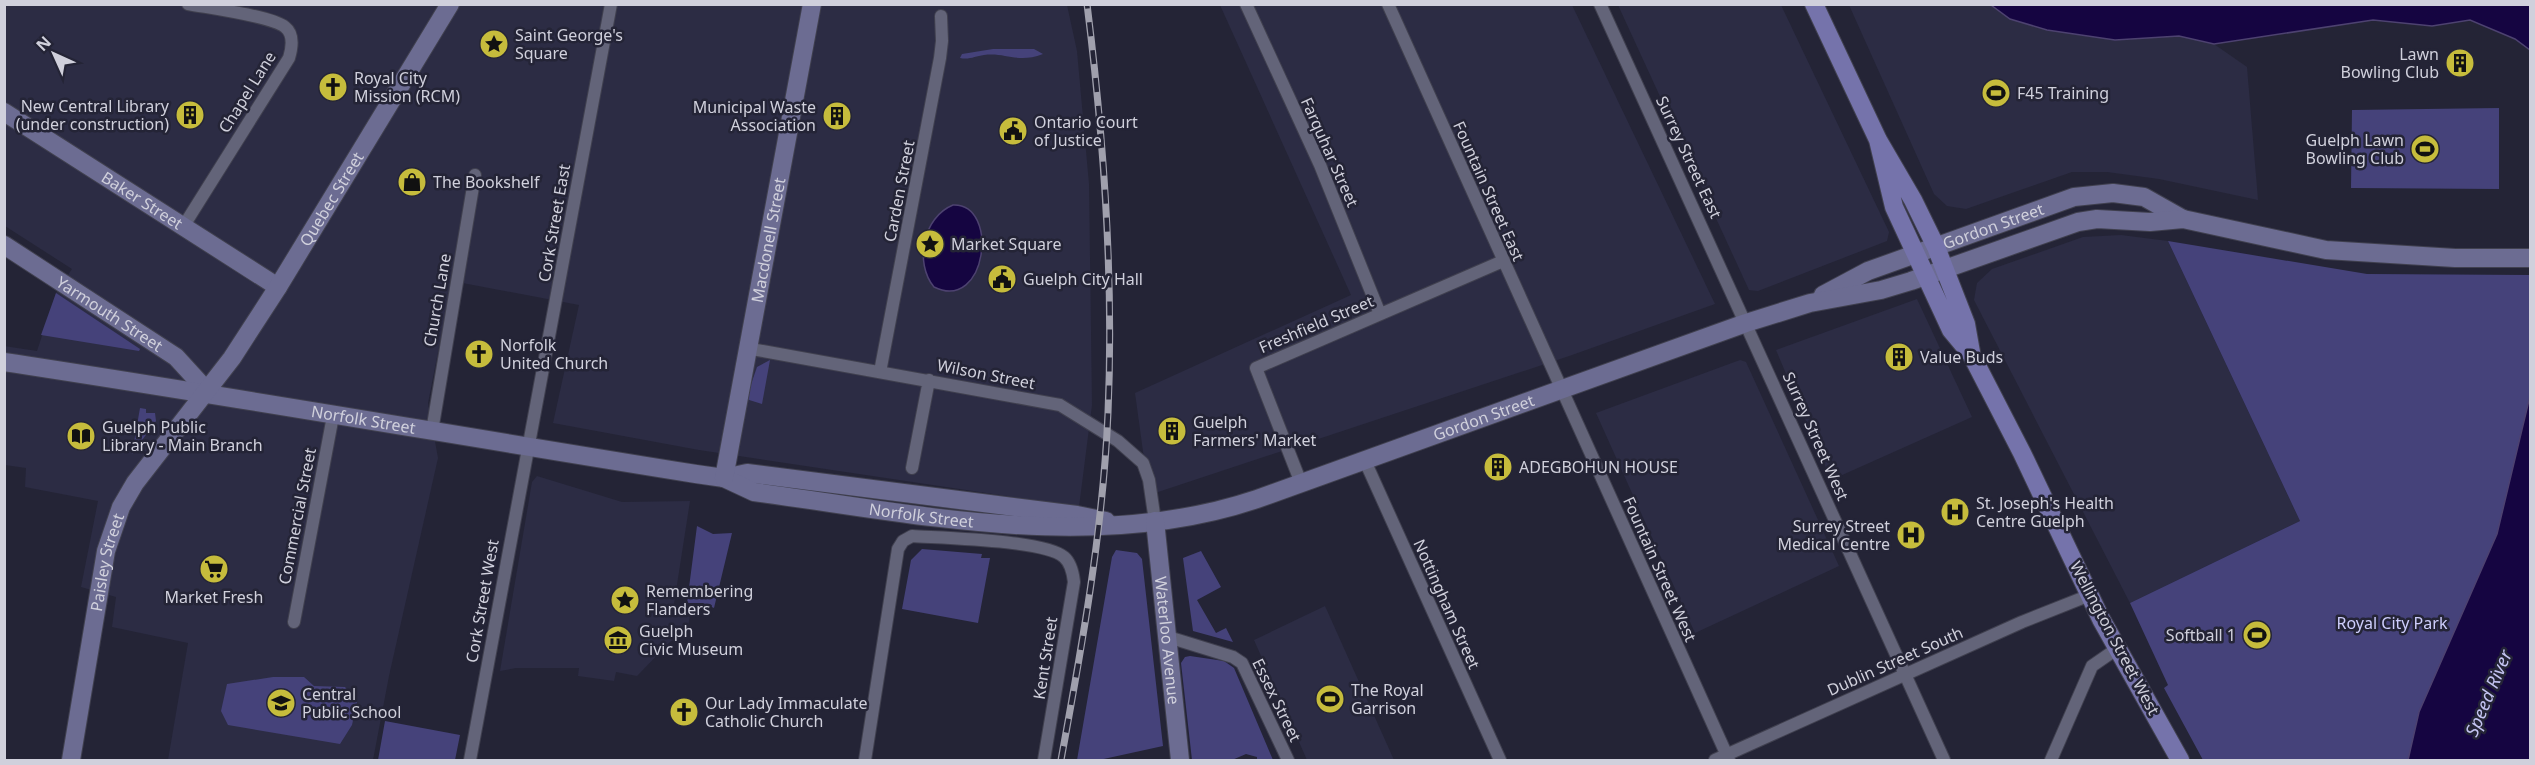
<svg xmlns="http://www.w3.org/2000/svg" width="2535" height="765" viewBox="0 0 2535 765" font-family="'Noto Sans',sans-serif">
	<rect width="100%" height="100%" fill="#242436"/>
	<path fill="#2c2c44" d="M5 5H1067L1077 51 1089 184 1092 405 1079 507 699 450 553 423 579 305 452 281 428 403 438 458 389 676 373 760H168L188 643 112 627 116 597 81 587 98 501 25 487 26 468 5 465 4 346 37 351 56 293 72 269 5 226Z
		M1220 5H1572L1715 304 1572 355 1149 495 1135 393 1351 295Z
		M1618 5H1781L1889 232 1887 241 1758 291 1749 290Z
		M1849 5H1991L2010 19 2047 30 2115 40 2179 36 2214 44 2247 67 2258 200 2159 179 2107 172H2072L1966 209 1947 206 1934 194Z
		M2121 235 2168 241 2300 521 2130 603 1974 300 1977 283 1992 269 2083 237Z
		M1917 299 1972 417 1831 480 1776 350Z
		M1740 360 1746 362 1839 566 1695 633 1596 413Z
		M537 476 622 502 690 501 674 604 681 614 690 616 686 636 671 641 637 676 616 672 614 681 578 676 579 668H516L500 671 532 482Z
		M1325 606 1394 760H1307L1254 640Z"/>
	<path fill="#45427a" d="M993 49H1034L1043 54C1017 64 1006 52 984 55 975 56 970 60 960 58L962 54Z
		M2499 108V189L2351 188 2352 110Z
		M2168 241 2367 274 2530 275V760H2203L2164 688 2168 685 2130 603 2300 521Z
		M56 293 140 349 139 351 41 335Z
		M770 360 762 404 746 399 757 367Z
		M140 408 146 409V413H155L156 421 132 454Z
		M697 526 713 534 732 533 714 608 703 603H687Z
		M922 549 982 554 981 558H990L978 623 902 609 911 560Z
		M1116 550 1137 553 1142 559 1163 746 1099 760H1077L1112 557Z
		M1201 551 1221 587 1197 600 1216 633 1226 628 1233 642 1193 631 1183 558Z
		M1190 656 1224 661 1234 668 1273 760H1257V757L1246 754 1232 760H1192L1181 663 1185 657Z
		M273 677H304L314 686 345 687 357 702 352 725 340 744 228 725 221 711 227 684Z
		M385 721 460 735 455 760H378Z"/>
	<path fill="#150541" stroke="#4d4270" stroke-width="1.5" d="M1991 5H2530V50L2515 39 2470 20 2432 26 2373 20 2214 44 2179 36 2115 40 2047 30 2010 19Z
		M953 205C1000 203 987 313 934 287 914 263 923 217 953 205Z
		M2530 396V760H2408L2419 712 2497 534Z"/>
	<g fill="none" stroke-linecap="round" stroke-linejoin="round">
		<g stroke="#40404f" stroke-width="14">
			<path id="street" d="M1246 4 1320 165 1380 314
				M1388 4 1729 760
				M1600 4 1944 760
				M183 227 289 58C292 48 294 34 285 27 271 16 209 8 188 4
				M746 348 1060 405 1118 441 1143 463 1149 480 1155 521
				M880 372 940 58 942 41 941 16
				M432 431 475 175
				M1365 461 1500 760
				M912 468 929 380
				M1301 483 1256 368 1503 261
				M294 622 333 416
				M1165 636 1233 657 1242 663 1288 760
				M470 760 611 4
				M865 760 898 549 903 541 912 536C942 538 1045 540 1064 557 1071 563 1073 573 1074 582L1044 760
				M1715 760 2022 622 2090 595
				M2051 760 2092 666 2118 648"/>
		</g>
		<g stroke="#40404f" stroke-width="20">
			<g id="secondary">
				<path id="s1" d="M4 112 278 287"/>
				<path id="s2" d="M4 245 176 357 208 392"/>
				<path id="s3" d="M1823 295 1868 271 2074 197 2113 193 2144 197 2183 219"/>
				<path id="s4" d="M4 362C235 397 465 437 696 474L724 478 747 473 1077 515 1106 521"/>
				<path id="s5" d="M724 478 754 492C919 514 1094 554 1257 499L1746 323 1810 303 1881 290 1911 281 2078 222 2097 219 2150 222 2183 219 2326 250 2455 258H2530"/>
				<path id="s6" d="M724 478 812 4"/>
				<path id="s7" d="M1155 521 1180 760"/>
				<path id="s8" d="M71 760 106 551 121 507 135 483 232 358 278 287 450 4"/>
			</g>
		</g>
		<g stroke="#40404f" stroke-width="20">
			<path id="primary" d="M1814 4 1878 140 1913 200 1936 247 1966 324 1971 352
				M1878 140 1894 207 1951 330 1971 354 2022 453 2101 619 2180 760"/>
		</g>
		<use href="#street" stroke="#636479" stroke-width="12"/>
		<use href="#secondary" stroke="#6c6c92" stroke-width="18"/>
		<use href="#primary" stroke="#7573ab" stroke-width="18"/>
		<g stroke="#a0a0ad" stroke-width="7">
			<path id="rail" d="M1061 760C1082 646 1103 530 1108 413 1114 277 1104 140 1087 4"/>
		</g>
		<use href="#rail" stroke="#242436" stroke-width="4.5" stroke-dasharray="14" stroke-linecap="butt"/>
	</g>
	<defs>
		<g id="sight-disc" transform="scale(1.5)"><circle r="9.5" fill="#c6bc3c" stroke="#242436"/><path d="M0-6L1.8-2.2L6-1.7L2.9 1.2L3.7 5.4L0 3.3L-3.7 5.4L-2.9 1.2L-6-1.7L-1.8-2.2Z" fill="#111"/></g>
		<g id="building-disc" transform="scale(1.5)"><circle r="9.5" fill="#c6bc3c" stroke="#242436"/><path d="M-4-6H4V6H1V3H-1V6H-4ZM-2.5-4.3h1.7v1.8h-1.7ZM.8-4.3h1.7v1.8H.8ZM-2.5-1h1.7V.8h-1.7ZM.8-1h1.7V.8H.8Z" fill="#111"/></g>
		<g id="church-disc" transform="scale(1.5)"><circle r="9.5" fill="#c6bc3c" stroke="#242436"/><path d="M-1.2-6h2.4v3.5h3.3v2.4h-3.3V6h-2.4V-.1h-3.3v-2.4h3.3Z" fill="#111"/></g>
		<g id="stadium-disc" transform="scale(1.5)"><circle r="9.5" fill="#c6bc3c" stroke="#242436"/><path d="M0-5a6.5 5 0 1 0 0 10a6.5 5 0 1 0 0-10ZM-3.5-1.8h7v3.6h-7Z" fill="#111"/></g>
		<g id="civic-disc" transform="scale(1.5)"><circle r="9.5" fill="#c6bc3c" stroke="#242436"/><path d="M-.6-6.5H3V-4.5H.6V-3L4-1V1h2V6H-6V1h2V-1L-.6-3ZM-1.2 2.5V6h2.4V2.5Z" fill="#111"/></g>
		<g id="shop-disc" transform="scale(1.5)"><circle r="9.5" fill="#c6bc3c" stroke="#242436"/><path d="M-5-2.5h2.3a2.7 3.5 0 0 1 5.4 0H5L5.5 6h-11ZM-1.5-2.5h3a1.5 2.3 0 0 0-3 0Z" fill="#111"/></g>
		<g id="library-disc" transform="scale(1.5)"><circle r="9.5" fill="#c6bc3c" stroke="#242436"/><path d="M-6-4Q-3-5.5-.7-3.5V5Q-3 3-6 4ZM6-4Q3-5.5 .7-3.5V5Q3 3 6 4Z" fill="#111"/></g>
		<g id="hospital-disc" transform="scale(1.5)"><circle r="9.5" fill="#c6bc3c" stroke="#242436"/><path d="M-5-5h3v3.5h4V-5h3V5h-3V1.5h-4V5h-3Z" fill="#111"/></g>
		<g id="supermarket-disc" transform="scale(1.5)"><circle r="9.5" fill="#c6bc3c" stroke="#242436"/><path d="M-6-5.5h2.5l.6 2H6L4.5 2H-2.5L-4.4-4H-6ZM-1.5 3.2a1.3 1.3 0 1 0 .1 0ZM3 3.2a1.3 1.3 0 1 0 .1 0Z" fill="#111"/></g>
		<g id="museum-disc" transform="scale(1.5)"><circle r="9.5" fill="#c6bc3c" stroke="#242436"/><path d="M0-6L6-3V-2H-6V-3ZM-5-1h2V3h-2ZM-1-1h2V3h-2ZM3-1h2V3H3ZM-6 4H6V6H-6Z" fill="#111"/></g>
		<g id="school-disc" transform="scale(1.5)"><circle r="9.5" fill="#c6bc3c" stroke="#242436"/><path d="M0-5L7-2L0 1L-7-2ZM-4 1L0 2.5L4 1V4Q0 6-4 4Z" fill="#111"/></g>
	</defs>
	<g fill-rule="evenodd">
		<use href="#sight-disc" x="494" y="44"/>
		<use href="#building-disc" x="2460" y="63"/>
		<use href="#church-disc" x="333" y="87"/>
		<use href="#stadium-disc" x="1996" y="93"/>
		<use href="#building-disc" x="190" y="115"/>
		<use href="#building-disc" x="837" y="116"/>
		<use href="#civic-disc" x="1013" y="131"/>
		<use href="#stadium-disc" x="2425" y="149"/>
		<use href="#shop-disc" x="412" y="182"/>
		<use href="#sight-disc" x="930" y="244"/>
		<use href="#civic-disc" x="1002" y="279"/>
		<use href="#church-disc" x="479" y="354"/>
		<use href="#building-disc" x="1899" y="357"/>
		<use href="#building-disc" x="1172" y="431"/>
		<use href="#library-disc" x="81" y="436"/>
		<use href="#building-disc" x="1498" y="467"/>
		<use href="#hospital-disc" x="1955" y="512"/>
		<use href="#hospital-disc" x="1911" y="535"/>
		<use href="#supermarket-disc" x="214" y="569"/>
		<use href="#sight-disc" x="625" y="600"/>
		<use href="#stadium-disc" x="2257" y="635"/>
		<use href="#museum-disc" x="618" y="640"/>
		<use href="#stadium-disc" x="1330" y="699"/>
		<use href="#school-disc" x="281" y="703"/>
		<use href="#church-disc" x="684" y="712"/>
	</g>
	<g text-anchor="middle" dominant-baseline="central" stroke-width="5" stroke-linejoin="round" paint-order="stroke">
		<g font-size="16" fill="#d0d0dc" stroke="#242436" text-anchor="start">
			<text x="515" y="35">Saint George's<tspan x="515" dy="18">Square</tspan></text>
			<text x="2439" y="54" text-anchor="end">Lawn<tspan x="2439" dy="18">Bowling Club</tspan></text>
			<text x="354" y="78">Royal City<tspan x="354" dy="18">Mission (RCM)</tspan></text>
			<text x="2017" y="93">F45 Training</text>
			<text x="169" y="106" text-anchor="end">New Central Library<tspan x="169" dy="18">(under construction)</tspan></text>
			<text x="816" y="107" text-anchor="end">Municipal Waste<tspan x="816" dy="18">Association</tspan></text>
			<text x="1034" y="122">Ontario Court<tspan x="1034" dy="18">of Justice</tspan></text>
			<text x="2404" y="140" text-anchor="end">Guelph Lawn<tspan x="2404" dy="18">Bowling Club</tspan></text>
			<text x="433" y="182">The Bookshelf</text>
			<text x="951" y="244">Market Square</text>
			<text x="1023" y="279">Guelph City Hall</text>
			<text x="500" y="345">Norfolk<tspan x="500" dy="18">United Church</tspan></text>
			<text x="1920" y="357">Value Buds</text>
			<text x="1193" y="422">Guelph<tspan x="1193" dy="18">Farmers' Market</tspan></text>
			<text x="102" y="427">Guelph Public<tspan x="102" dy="18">Library - Main Branch</tspan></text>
			<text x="1519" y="467">ADEGBOHUN HOUSE</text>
			<text x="1976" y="503">St. Joseph's Health<tspan x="1976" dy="18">Centre Guelph</tspan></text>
			<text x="1890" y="526" text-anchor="end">Surrey Street<tspan x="1890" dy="18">Medical Centre</tspan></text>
			<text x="646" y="591">Remembering<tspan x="646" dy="18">Flanders</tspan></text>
			<text x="214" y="597" text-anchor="middle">Market Fresh</text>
			<text x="639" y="631">Guelph<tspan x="639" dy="18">Civic Museum</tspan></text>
			<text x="2236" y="635" text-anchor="end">Softball 1</text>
			<text x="1351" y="690">The Royal<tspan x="1351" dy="18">Garrison</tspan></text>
			<text x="302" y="694">Central<tspan x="302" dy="18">Public School</tspan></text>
			<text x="705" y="703">Our Lady Immaculate<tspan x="705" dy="18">Catholic Church</tspan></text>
		</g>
		<g font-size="16" fill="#d0d0dc" stroke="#242436">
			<text transform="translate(247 92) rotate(-58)">Chapel Lane</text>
			<text transform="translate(1330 152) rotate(66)">Farquhar Street</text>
			<text transform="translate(1689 157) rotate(65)">Surrey Street East</text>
			<text transform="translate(899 191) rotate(-79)">Carden Street</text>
			<text transform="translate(1489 191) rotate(66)">Fountain Street East</text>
			<text stroke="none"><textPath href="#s1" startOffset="164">Baker Street</textPath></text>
			<text stroke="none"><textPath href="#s8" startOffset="632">Quebec Street</textPath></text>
			<text transform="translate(554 223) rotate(-80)">Cork Street East</text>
			<text stroke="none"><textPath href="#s3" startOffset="184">Gordon Street</textPath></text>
			<text stroke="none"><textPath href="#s6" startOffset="242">Macdonell Street</textPath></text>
			<text transform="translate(437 300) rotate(-80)">Church Lane</text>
			<text stroke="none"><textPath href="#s2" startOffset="126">Yarmouth Street</textPath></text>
			<text transform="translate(1316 324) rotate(-23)">Freshfield Street</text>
			<text transform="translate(986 374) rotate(11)">Wilson Street</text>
			<text stroke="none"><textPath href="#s5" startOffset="782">Gordon Street</textPath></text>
			<text stroke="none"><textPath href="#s4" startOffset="364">Norfolk Street</textPath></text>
			<text transform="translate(1816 436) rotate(66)">Surrey Street West</text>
			<text stroke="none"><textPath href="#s5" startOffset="202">Norfolk Street</textPath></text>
			<text transform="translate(297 516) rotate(-79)">Commercial Street</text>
			<text stroke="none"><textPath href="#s8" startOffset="201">Paisley Street</textPath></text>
			<text transform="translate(1660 569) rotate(66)">Fountain Street West</text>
			<text transform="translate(482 601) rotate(-80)">Cork Street West</text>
			<text transform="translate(1447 604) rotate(66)">Nottingham Street</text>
			<text transform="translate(2115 638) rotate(62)">Wellington Street West</text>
			<text stroke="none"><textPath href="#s7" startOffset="120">Waterloo Avenue</textPath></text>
			<text transform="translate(1045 658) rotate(-81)">Kent Street</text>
			<text transform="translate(1895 661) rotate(-24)">Dublin Street South</text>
			<text transform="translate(1277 700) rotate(64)">Essex Street</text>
		</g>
		<g font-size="16" fill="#cecefc" stroke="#242436">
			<text x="2392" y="623">Royal City Park</text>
		</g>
		<g font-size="18" font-style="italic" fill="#c3c3f1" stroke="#242436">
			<text transform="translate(2488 693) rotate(-67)">Speed River</text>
		</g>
	</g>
	<rect width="2535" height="765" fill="none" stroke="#d0d0dc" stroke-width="12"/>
	<g transform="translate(54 54) rotate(315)" stroke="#242436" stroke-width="4.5" paint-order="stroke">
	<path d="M0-4.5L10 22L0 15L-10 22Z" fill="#d0d0dc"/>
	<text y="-9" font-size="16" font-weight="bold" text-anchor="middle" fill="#d0d0dc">N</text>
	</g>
</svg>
